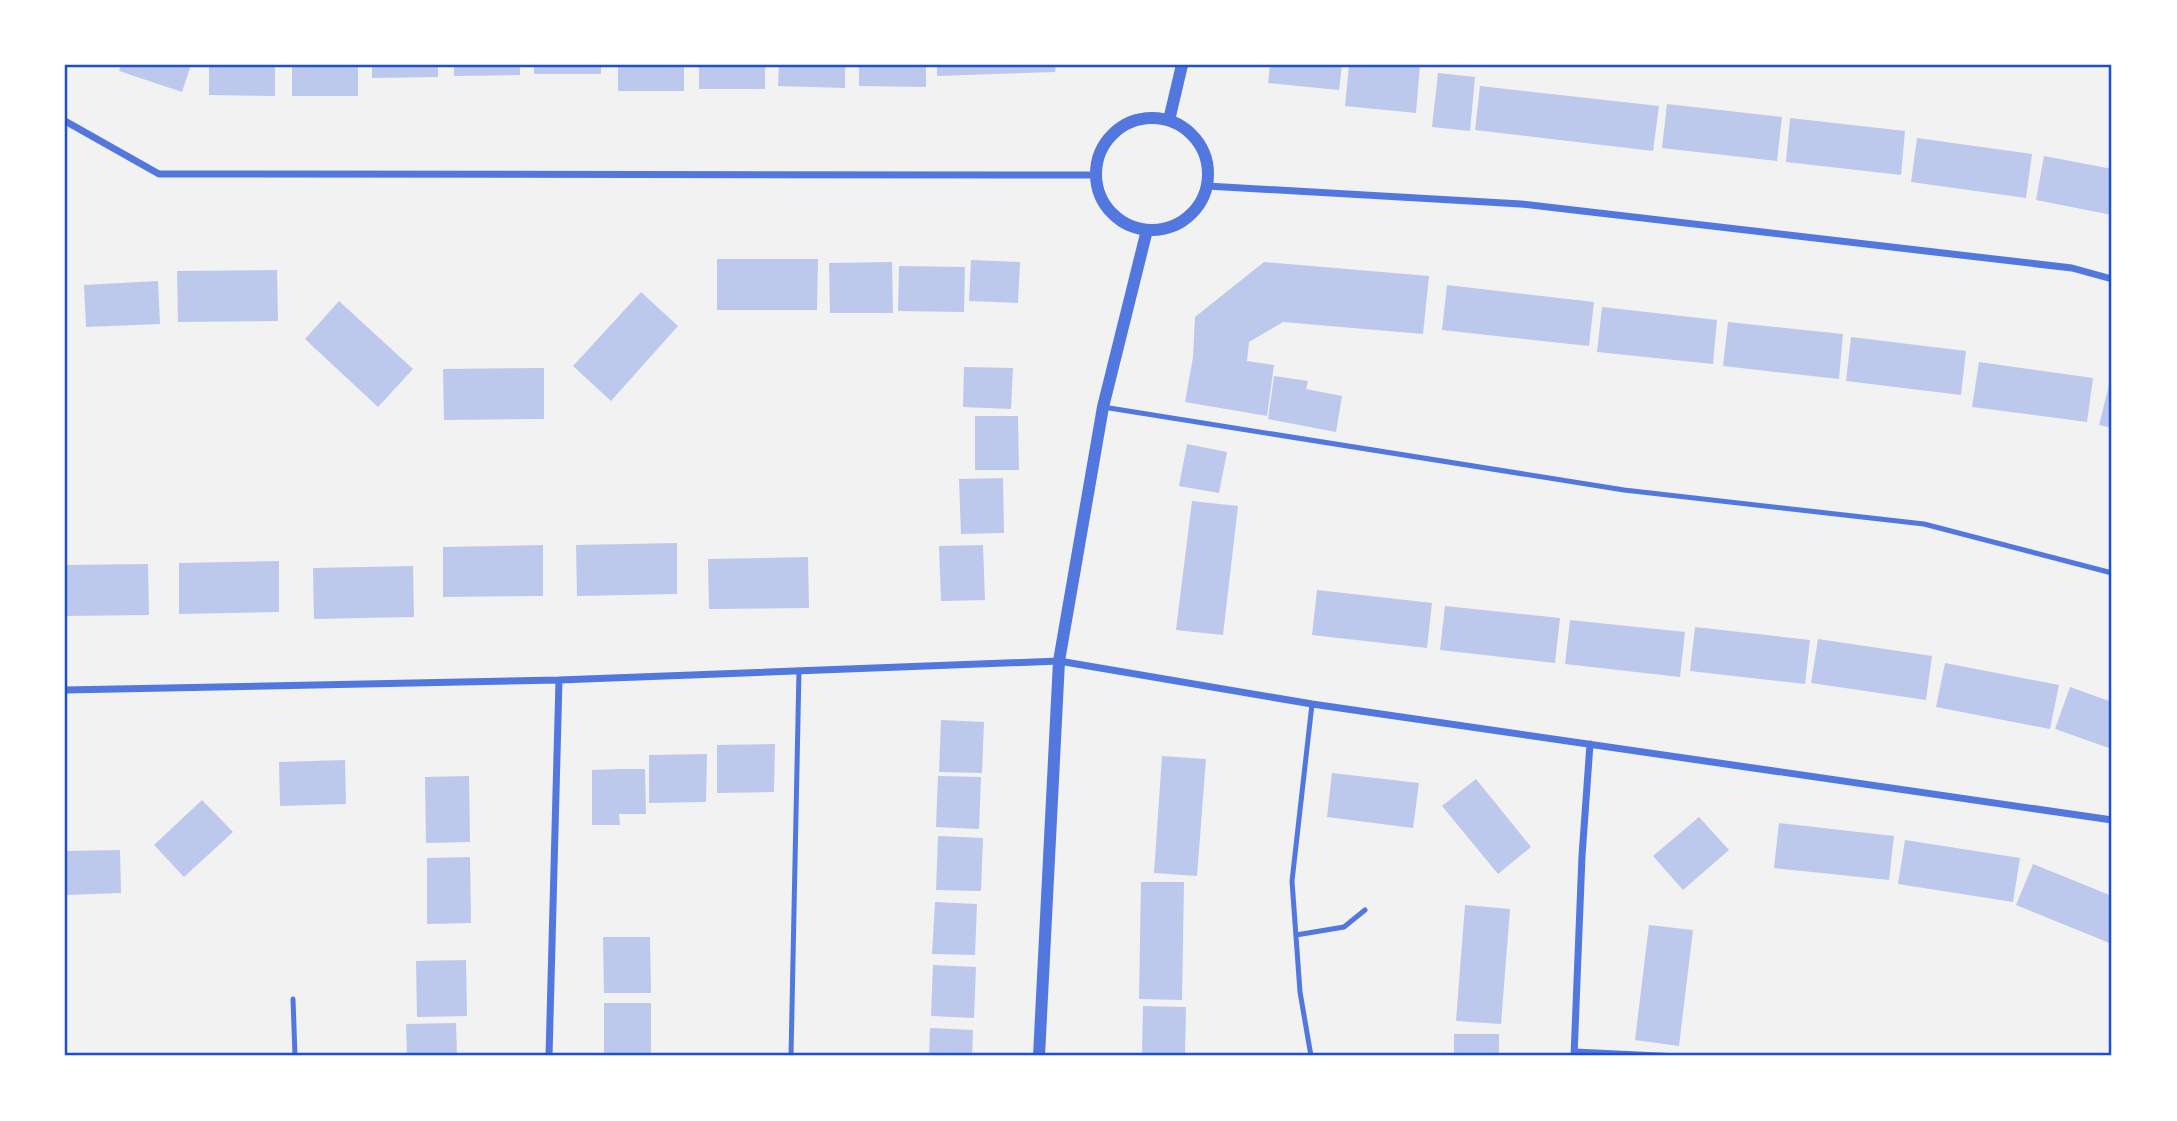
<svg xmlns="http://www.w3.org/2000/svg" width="2177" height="1121" viewBox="0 0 2177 1121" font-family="'Libre Baskerville',serif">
	<rect width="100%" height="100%" fill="#f2f2f2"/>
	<path fill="#bdc9ec" d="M121 65H191L182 92 119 71Z
		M209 65H275V96L209 95Z
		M292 65H358V96H292Z
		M372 65H438V77L372 78Z
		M454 65H520V75L454 76Z
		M534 65H601V74H534Z
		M618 65H684V91H618Z
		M699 65H765V89H699Z
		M779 65H845V88L778 86Z
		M859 65H926V87L859 86Z
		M937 65H1056L1055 72 937 76Z
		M1270 65H1342L1339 90 1268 83Z
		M1349 65H1420L1416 113 1345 106Z
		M1438 73 1475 77 1470 131 1432 127Z
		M1480 86 1659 106 1653 151 1475 130Z
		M1667 104 1782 117 1777 161 1662 148Z
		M1790 118 1905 131 1901 175 1786 162Z
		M1917 138 2032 154 2026 198 1911 182Z
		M2044 156 2112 169V215L2036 200Z
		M717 259H818L817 310H717Z
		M971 260 1020 262 1018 303 969 301Z
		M892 262 893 313H830L829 263Z
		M1264 262 1429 276 1423 334 1283 322 1249 342 1247 361 1274 365 1267 416 1185 402 1193 357 1195 317Z
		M899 266 965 267 964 312 898 311Z
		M277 270 278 321 178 322 177 271Z
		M158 281 160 324 86 327 84 285Z
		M1447 285 1594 302 1589 346 1442 330Z
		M641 292 678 326 611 401 573 366Z
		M339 301 413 369 378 407 305 339Z
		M1602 307 1717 320 1713 364 1597 352Z
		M1728 322 1843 334 1839 379 1723 366Z
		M1851 337 1966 351 1961 395 1846 381Z
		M1979 362 2093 378 2087 422 1972 407Z
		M964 367 1013 368 1011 409 963 407Z
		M544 368V419L444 420 443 369Z
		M1274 376 1308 381 1306 389 1342 396 1336 432 1268 419Z
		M2110 381 2112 382V428L2099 425Z
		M975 416H1018L1019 470H975Z
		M1187 444 1227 452 1219 493 1179 486Z
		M1003 478 1004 533 961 534 959 479Z
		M1192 501 1238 506 1223 635 1176 630Z
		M677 543V594L577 596 576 545Z
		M543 545V596L443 597V547Z
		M983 545 985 600 941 601 939 546Z
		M808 557 809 608 709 609 708 559Z
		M279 561V612L179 614V563Z
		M148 564 149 615 65 616V565Z
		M413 566 414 617 314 619 313 568Z
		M1317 590 1432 603 1427 648 1312 635Z
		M1445 606 1560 618 1555 663 1440 650Z
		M1570 620 1685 632 1680 677 1565 664Z
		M1695 627 1810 640 1805 684 1690 671Z
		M1818 639 1932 656 1926 700 1811 683Z
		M1945 663 2059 685 2050 729 1936 707Z
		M2070 687 2112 702V749L2055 729Z
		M941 720 984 722 982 773 939 772Z
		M775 744 774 792 717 793V745Z
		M707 754 706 802 649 803V755Z
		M1162 756 1206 759 1197 876 1154 873Z
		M345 760 346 804 280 806 279 762Z
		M619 769H645L646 814H619L620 825H592V770Z
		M1332 773 1419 783 1413 828 1327 817Z
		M469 776 470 842 426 843 425 777Z
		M938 776 981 777 979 829 936 827Z
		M1476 779 1531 847 1498 874 1442 806Z
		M202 800 233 832 184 877 154 845Z
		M1699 817 1729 850 1683 890 1653 856Z
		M1779 823 1894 836 1889 880 1774 868Z
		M938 836 983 838 981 891 936 890Z
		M1905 840 2020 858 2013 902 1898 884Z
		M120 850 121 893 65 895V851Z
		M470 857 471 923 427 924V858Z
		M2033 864 2112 896V944L2016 905Z
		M1141 882H1184L1182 1000 1139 999Z
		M935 902 977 904 975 955 932 954Z
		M1465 905 1510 909 1501 1024 1456 1021Z
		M1649 925 1693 930 1679 1046 1635 1040Z
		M603 937H650L651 993H604Z
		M466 960 467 1016 417 1017 416 961Z
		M933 965 976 967 974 1018 931 1016Z
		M604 1003H651V1056H604Z
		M1143 1006 1186 1007 1185 1056H1142Z
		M456 1023 457 1056H407L406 1024Z
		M930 1028 973 1030 972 1056H929Z
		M1454 1034H1499V1056H1454Z"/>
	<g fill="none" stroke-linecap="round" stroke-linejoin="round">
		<path stroke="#5277de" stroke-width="5" d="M1103 407 1624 490 1924 524 2112 573
			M1296 935 1344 927 1365 910
			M293 999 295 1056
			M1575 1051 1680 1056
			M791 1056 799 670
			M1311 1056 1300 992 1292 881 1312 704"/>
		<path stroke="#5277de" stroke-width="7" d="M65 121 159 174 1096 175
			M1207 186 1521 204 2072 268 2112 279
			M65 690 559 680 1059 661 1312 704 2112 820
			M549 1056 559 680
			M1574 1056 1582 856 1590 744"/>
		<path stroke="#5277de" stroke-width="12" d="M1096 174a56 56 0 1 1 112 0a56 56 0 1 1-112 0Z
			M1169 120 1182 65
			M1039 1056 1059 661 1103 407 1147 230"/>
	</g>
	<rect width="2177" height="1121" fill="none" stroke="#ffffff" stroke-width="133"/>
	<rect x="66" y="66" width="2044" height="988" fill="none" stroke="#1d4ed8" stroke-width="2.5"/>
</svg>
